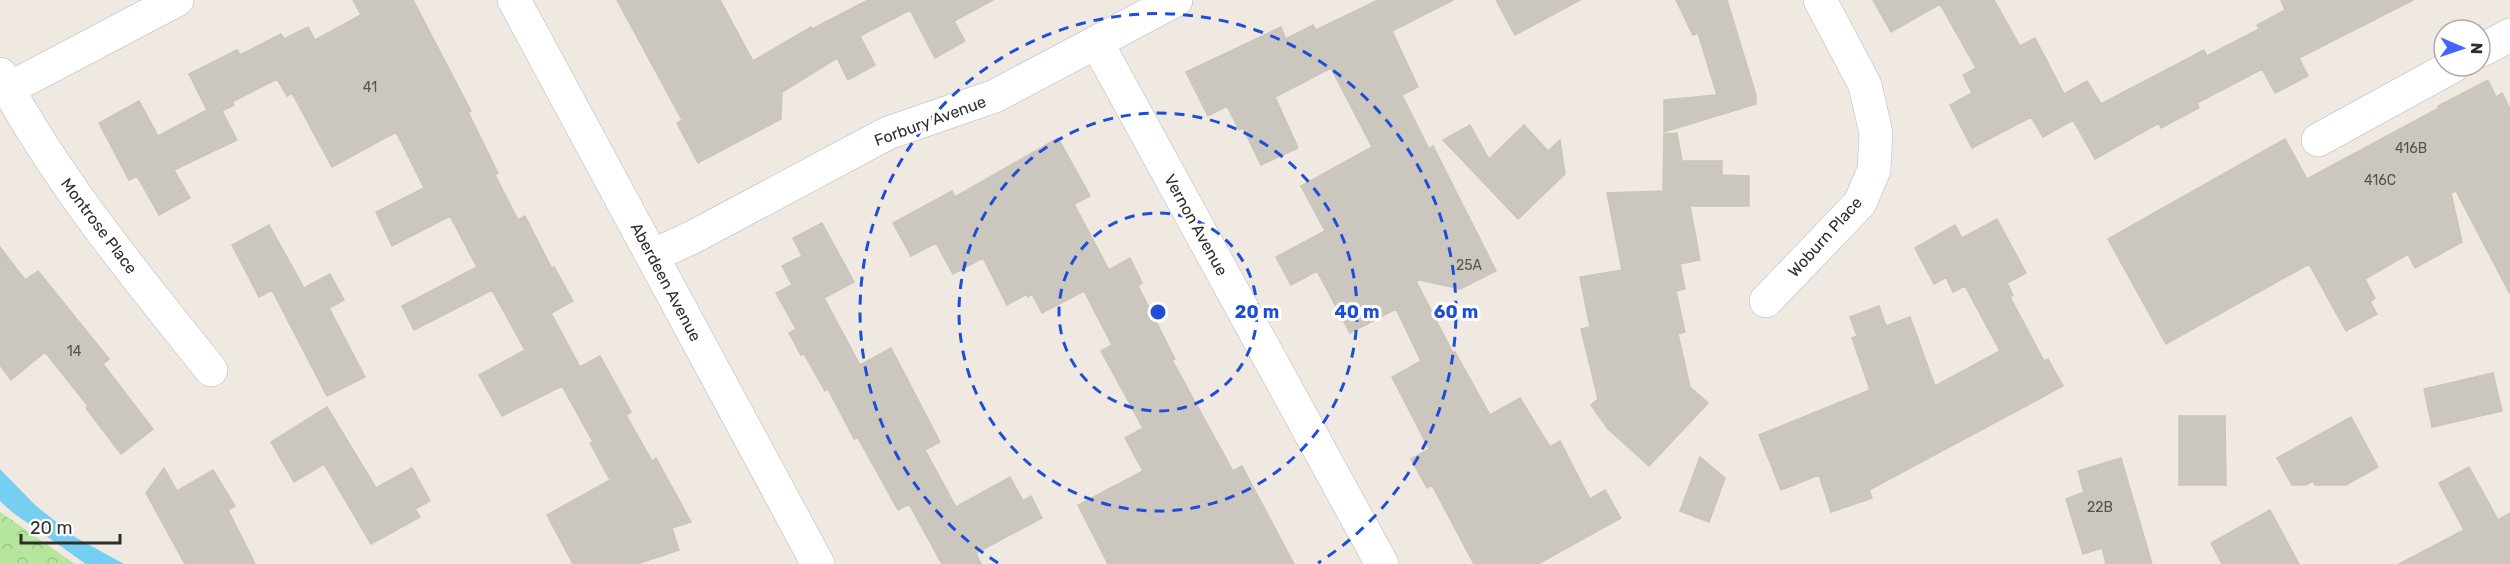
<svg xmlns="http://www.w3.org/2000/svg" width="2510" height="564" viewBox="0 0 2510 564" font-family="Rubik,sans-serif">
	<defs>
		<pattern id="forest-crowns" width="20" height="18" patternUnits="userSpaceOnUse" patternTransform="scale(1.5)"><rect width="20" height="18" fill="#b6e59e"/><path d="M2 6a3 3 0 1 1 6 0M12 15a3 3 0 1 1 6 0" fill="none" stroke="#9dc588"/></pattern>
	</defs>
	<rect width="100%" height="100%" fill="#efe9e1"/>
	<path fill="url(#forest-crowns)" d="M0 512 75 564H0Z"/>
	<path fill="#75cff0" d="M0 469 35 505 75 537 124 564H86L12 512 0 501Z"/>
	<path fill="#cbc7bf" stroke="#cbc5ba" stroke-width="1.5" d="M353 0H413L471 111 468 112 498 173 495 175 518 220 525 216 552 269 554 267 573 301 551 313 580 367 600 356 631 412 626 415 652 461 656 458 691 522 672 528 679 550 637 564H573L547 515 610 480 590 443 593 442 562 386 502 416 479 375 525 350 492 290 414 330 402 306 477 267 450 216 392 246 376 212 424 188 396 132 332 167 292 93 287 96 277 79 232 102 234 105 222 111 237 140 174 170 190 198 159 215 137 176 129 180 99 123 139 101 158 136 207 110 189 74 237 50 240 55 281 34 284 39 308 27 315 40 361 15Z
		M617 0H720L753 61 811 27 812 29 868 0H993L954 21 965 41 935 58 910 10 860 36 875 65 848 80 837 58 782 92 781 119 698 163 677 123 682 120Z
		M1378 0H1453L1392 31 1418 87 1402 95 1429 149 1433 146 1496 271 1460 289 1415 279 1453 353 1455 352 1490 415 1520 398 1550 447 1560 441 1590 499 1605 490 1621 518 1538 564H1474L1432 485 1427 488 1411 459 1429 449 1392 377 1421 361 1396 309 1350 333 1317 271 1291 285 1276 257 1325 231 1301 186 1372 147 1331 68 1275 97 1298 148 1261 165 1243 128 1239 130 1227 106 1208 116 1186 72 1281 27 1286 39 1313 25 1316 30Z
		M1496 0H1580L1515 35Z
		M1676 0H1727L1756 95V104L1664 132V100L1717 95 1698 33 1693 35Z
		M1873 0H1994L2020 46 2035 38 2064 94 2087 81 2101 104 2204 50 2207 56 2259 29 2257 25 2285 10 2281 0H2413L2299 58 2308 76 2275 93 2262 69 2197 103 2199 108 2161 128 2159 123 2095 159 2073 120 2043 137 2031 117 1972 148 1950 105 1972 93 1963 75 1976 68 1940 4 1891 32Z
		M2488 80 2496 97 2502 93 2510 109V294L2456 191 2451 193 2462 242 2415 268 2408 254 2365 279 2375 298 2370 302 2377 314 2346 331 2309 264 2166 344 2108 239 2285 139 2307 179 2439 108 2438 106Z
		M1470 125 1489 159 1524 125 1548 151 1560 140 1565 174 1518 219 1443 140Z
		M1677 133 1682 161H1722V175L1749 176V206H1690L1700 260 1680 264 1685 289 1676 291 1685 332 1678 334 1690 387 1708 403 1649 466 1608 429 1591 405 1598 399 1581 329 1590 327 1580 277 1622 270 1607 193 1663 191 1664 134Z
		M1058 138 1090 196 1074 204 1109 270 1130 258 1142 283 1138 286 1175 359 1172 360 1233 471 1242 466 1294 564H1108L1078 505 1143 471 1125 438 1143 428 1101 351 1112 345 1084 291 1042 313 1032 294 1028 297 1027 294 1007 305 983 258 953 274 936 243 911 256 893 223 952 191 955 197Z
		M1997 219 2026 273 2007 283 2013 295 2010 297 2044 361 2048 359 2063 386 1869 490 1872 498 1831 512 1819 475 1781 490 1759 435 1870 390 1852 338 1857 336 1850 317 1879 306 1886 326 1910 317 1935 386 2000 351 1965 286 1953 292 1946 277 1934 284 1915 248 1955 225 1962 238Z
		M822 223 854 282 824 298 860 365 891 348 940 442 925 450 956 507 1010 477 1023 501 1031 496 1042 518 976 553 981 564H942L909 504 898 510 858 438 854 439 828 389 825 391 804 354 801 355 789 333 796 329 776 293 792 285 782 266 802 256 793 238Z
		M269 225 304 288 330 274 344 300 329 308 365 377 327 396 272 290 259 297 232 245Z
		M0 247 25 280 38 271 109 359 103 364 153 429 121 454 86 408 88 406 45 352 11 380 0 365Z
		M2493 373 2502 411 2432 427 2424 389Z
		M327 407 376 488 412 468 430 501 415 509 420 517 371 544 324 464 294 482 271 442Z
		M2179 416H2225L2226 485H2179Z
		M2351 417 2378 467 2346 485H2315L2313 481 2306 485H2292L2277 458Z
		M1700 457 1725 478 1709 522 1680 511Z
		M2121 458 2152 564H2106L2102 548 2083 554 2066 499 2084 492 2078 471Z
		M2469 467 2498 520 2510 513V564H2399L2464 530 2439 483Z
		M164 468 177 491 213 470 235 506 228 510 255 564H185L146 493Z
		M2270 510 2299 564H2222L2211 543Z"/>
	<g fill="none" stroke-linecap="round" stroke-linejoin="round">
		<g stroke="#b4b7c1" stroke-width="34">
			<path id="minor" d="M514 0 818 564
				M1097 43 1382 564
				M2480 51 2510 35
				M0 74C57 181 135 275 211 370
				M8 89 177 0
				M2318 140 2453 66
				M652 256 693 237 888 133 995 96 1176 0
				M1766 301 1860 203 1874 170 1876 133 1865 85 1820 0"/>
		</g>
		<use href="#minor" stroke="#fff" stroke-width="33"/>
	</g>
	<g fill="none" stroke="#1d4ed8" stroke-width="3" stroke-dasharray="10 8">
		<circle cx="1158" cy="312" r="99"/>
		<circle cx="1158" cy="312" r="199"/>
		<path d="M998 563A298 298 0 1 1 1318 563"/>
	</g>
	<g text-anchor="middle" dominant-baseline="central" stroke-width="6" stroke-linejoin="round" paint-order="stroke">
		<g font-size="14" fill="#555452">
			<text x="370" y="87">41</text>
			<text x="2411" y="148">416B</text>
			<text x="2380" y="180">416C</text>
			<text x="1469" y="265">25A</text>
			<text x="74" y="351">14</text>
			<text x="2100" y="507">22B</text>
		</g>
		<g font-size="16" fill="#2e2e2e" stroke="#fff">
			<text transform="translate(930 121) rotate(-20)">Forbury Avenue</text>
			<text transform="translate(1196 225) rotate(61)">Vernon Avenue</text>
			<text transform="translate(99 226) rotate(53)">Montrose Place</text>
			<text transform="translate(1825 237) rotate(-48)">Woburn Place</text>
			<text transform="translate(666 282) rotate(62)">Aberdeen Avenue</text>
		</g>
	</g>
	<circle cx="1158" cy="312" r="9" fill="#1d4ed8" stroke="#fff" stroke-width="3"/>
	<g font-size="18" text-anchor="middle" font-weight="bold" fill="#1d4ed8" stroke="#fff" stroke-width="6" stroke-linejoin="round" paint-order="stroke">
		<text x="1257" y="318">20 m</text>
		<text x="1357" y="318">40 m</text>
		<text x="1456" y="318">60 m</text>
	</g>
	<g transform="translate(2462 48) rotate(92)"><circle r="28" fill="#ffffff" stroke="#ababab" stroke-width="1.5"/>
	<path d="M0-4.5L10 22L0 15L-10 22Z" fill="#4264fb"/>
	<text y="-9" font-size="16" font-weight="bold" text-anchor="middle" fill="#2e2e2e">N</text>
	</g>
	<path d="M21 534v9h99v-9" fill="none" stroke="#2e2e2e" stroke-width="3"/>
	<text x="30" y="534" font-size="18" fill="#2e2e2e" stroke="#ffffff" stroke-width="4.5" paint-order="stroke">20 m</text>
</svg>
